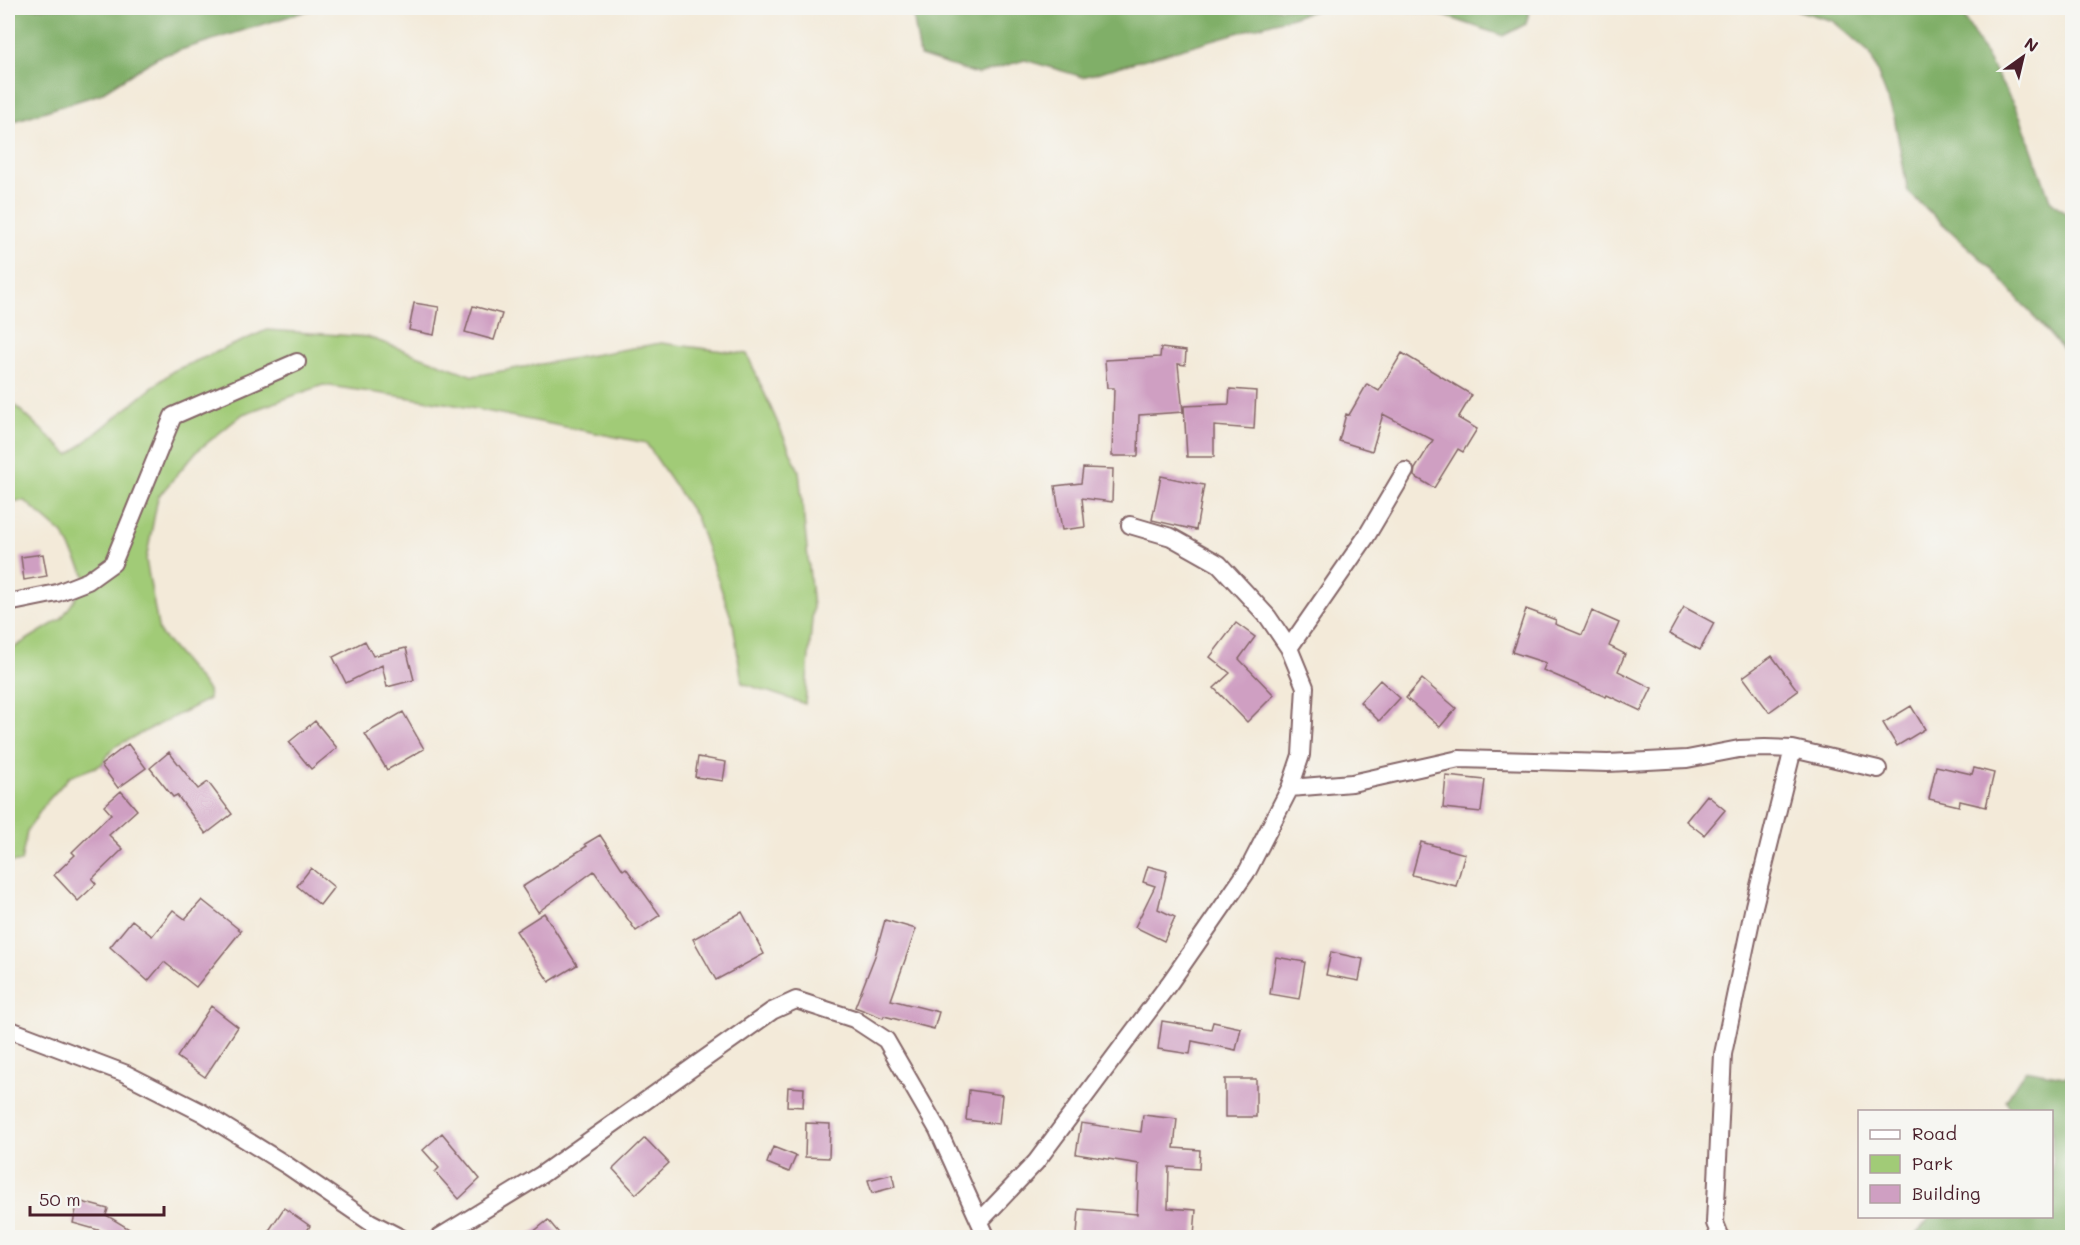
<svg xmlns="http://www.w3.org/2000/svg" width="2080" height="1245" viewBox="0 0 2080 1245" font-family="Mali,sans-serif">
	<rect width="100%" height="100%" fill="#f6f6f2"/>
	<filter id="ink" filterUnits="userSpaceOnUse"><feTurbulence type="fractalNoise" baseFrequency=".0167" numOctaves="2"/><feDisplacementMap in="SourceGraphic" scale="12" xChannelSelector="R" yChannelSelector="G"/><feConvolveMatrix kernelMatrix="1 2 1 2 8 2 1 2 1" color-interpolation-filters="sRGB"/></filter>
	<filter id="wash" filterUnits="userSpaceOnUse"><feTurbulence type="fractalNoise" baseFrequency=".008" numOctaves="4" result="noise"/><feDisplacementMap in="SourceGraphic" scale="24" xChannelSelector="R" yChannelSelector="G"/><feGaussianBlur stdDeviation="1.35" result="paint"/><feColorMatrix in="noise" values="0 0 0 0 0 0 0 0 0 0 0 0 0 0 0 0 0 1.4 0 .05"/><feComposite in="paint" operator="in"/></filter>
	<g filter="url(#wash)">
		<rect width="100%" height="100%" fill="#f3ead9"/>
		<path fill="#a1cb77" stroke="#767551" stroke-width="1.5" d="M267 330 368 337 473 376 661 343 747 354 799 471 813 607 805 704 742 683 733 623 696 517 646 443 445 403 323 385 243 414 196 452 158 497 146 560 159 632 208 690 209 699 114 747 101 765 69 777 45 804 27 831 21 862H8V649L15 647 61 619 88 581 63 534 25 501H8V399L69 455 173 371Z"/>
		<path fill="#80af68" stroke="#65674a" stroke-width="1.5" d="M8 8H316L158 57 100 94 8 123Z
			M912 8H1324L1083 77 1025 60 977 74 920 56Z
			M1391 8H1530L1526 24 1503 36 1445 16Z
			M1790 8H1959L2020 116 2050 200 2072 219V360L1990 267 1908 192 1894 116 1870 53 1833 21Z
			M2025 1070 2064 1077 2072 1074 2071 1237H1914L1930 1217 2052 1216V1112L2011 1111 2006 1100Z"/>
		<g id="blocks">
			<path fill="#cf9fc2" d="M414 303 439 307 434 335 409 330Z
				M473 306 502 314 494 340 465 332Z
				M1161 348 1186 351 1185 365 1178 364 1183 412 1139 415 1138 456H1112L1114 388H1107L1105 360 1160 357Z
				M1402 353 1472 395 1458 418 1477 429 1463 452 1458 449 1434 488 1414 476 1415 469 1433 440 1383 414 1372 451 1339 441 1346 414 1349 415 1367 384 1379 391Z
				M1230 389 1256 391 1254 429 1214 426V457H1187L1184 406 1229 404Z
				M1083 468 1113 469 1112 502 1082 498 1085 527 1062 530 1055 486 1081 483Z
				M1161 476 1204 485 1196 530 1152 520Z
				M43 554 47 576 24 580 21 557Z
				M1684 607 1714 623 1700 650 1669 634Z
				M1526 609 1556 620 1555 624 1582 635 1592 611 1619 623 1609 646 1625 654 1618 671 1652 688 1641 711 1607 695 1606 697 1543 670 1546 663 1512 652Z
				M1236 623 1255 637 1239 659 1274 695 1247 722 1214 688 1230 673 1210 657Z
				M365 641 373 656 406 648 414 680 387 687 382 665 346 683 333 657Z
				M1772 656 1798 691 1769 712 1743 677Z
				M1422 679 1456 708 1440 727 1406 698Z
				M1380 680 1400 698 1379 721 1360 702Z
				M1911 706 1925 729 1897 746 1883 723Z
				M403 712 424 749 387 770 365 734Z
				M315 721 337 748 311 769 289 742Z
				M128 744 146 768 118 788 101 765Z
				M169 752 198 789 208 782 232 814 206 834 177 795 173 797 150 768Z
				M698 757 726 762 723 781 695 777Z
				M1936 766 1972 774 1974 768 1994 773 1986 807 1960 801 1959 806 1929 799Z
				M1446 776 1485 780 1481 812 1443 808Z
				M121 791 137 810 109 835 123 849 92 879 96 884 78 901 54 875 75 855 72 852 111 814 104 806Z
				M1707 795 1725 810 1704 835 1686 821Z
				M600 835 623 870 626 868 660 915 636 931 594 871 538 912 522 887 587 846 585 844Z
				M1421 842 1465 854 1456 886 1412 875Z
				M1148 866 1167 871 1158 909 1175 917 1164 941 1135 927 1155 886 1143 882Z
				M311 868 334 887 320 905 297 886Z
				M202 900 241 931 196 987 164 962 148 981 110 947 132 920 152 936 173 910 185 919Z
				M742 912 764 954 716 980 693 939Z
				M544 913 577 965 549 982 516 931Z
				M885 920 916 929 891 1000 939 1012 934 1029 884 1016 883 1018 855 1007 875 956Z
				M1331 952 1363 959 1359 981 1326 975Z
				M1276 957 1305 962 1299 999 1270 994Z
				M211 1006 238 1027 205 1077 177 1057Z
				M1162 1021 1211 1029 1213 1022 1241 1028 1236 1050 1192 1041 1190 1054 1158 1049Z
				M1225 1079H1256V1117H1225Z
				M788 1087 804 1088 803 1107 787 1106Z
				M969 1090 1002 1095 999 1124 966 1120Z
				M1143 1115 1177 1119 1174 1148 1200 1150 1199 1169 1169 1167 1168 1208 1196 1210 1194 1236 1077 1235 1079 1209 1137 1214 1139 1164 1076 1154 1081 1123 1141 1132Z
				M806 1123 830 1124 829 1158 805 1157Z
				M442 1133 480 1179 459 1199 435 1172 439 1168 423 1150Z
				M645 1138 669 1163 636 1194 613 1169Z
				M773 1147 796 1156 789 1172 767 1163Z
				M892 1174 895 1187 872 1193 868 1180Z
				M78 1201 108 1209 106 1215 144 1238H107L109 1233 73 1223Z
				M284 1208 310 1226 303 1238H264Z
				M548 1220 563 1238H526Z"/>
		</g>
	</g>
	<g filter="url(#ink)">
		<use href="#blocks" fill-opacity="0" stroke="#856668" stroke-width="1.5"/>
		<g fill="none" stroke-linecap="round" stroke-linejoin="round">
			<g stroke="#856668" stroke-width="20">
				<path id="minor" d="M8 603 57 593 88 581 113 563 173 416 297 362
					M1289 648 1366 537 1405 471
					M1290 788 1352 783 1459 759 1608 763 1687 759 1739 749 1765 748 1793 749 1878 769
					M8 1029 124 1073 201 1112 288 1166 370 1222 401 1238
					M980 1221 1036 1162 1171 981 1248 870 1290 788 1301 755 1305 687 1289 648 1268 617 1219 564 1171 537 1130 525
					M438 1238 541 1175 772 1011 796 1000 854 1019 886 1040 938 1130 987 1238
					M1721 1238 1715 1223 1723 1054 1754 906 1793 749"/>
			</g>
			<use href="#minor" stroke="#fff" stroke-width="16"/>
		</g>
	</g>
	<rect width="2080" height="1245" fill="none" stroke="#f6f6f2" stroke-width="30"/>
	<rect x="1858" y="1110" width="195" height="108" fill="#f6f6f2" stroke="#b1a0a2" stroke-width="1.5"/>
	<rect x="1870" y="1130" width="30" height="9" fill="#ffffff" stroke="#b1a0a2" stroke-width="1.5"/>
	<text x="1912" y="1140" font-size="18" fill="#4a1f2b">Road</text>
	<rect x="1870" y="1155" width="30" height="18" fill="#a1cb77" stroke="#b1a0a2" stroke-width="1.5"/>
	<text x="1912" y="1170" font-size="18" fill="#4a1f2b">Park</text>
	<rect x="1870" y="1185" width="30" height="18" fill="#cf9fc2" stroke="#b1a0a2" stroke-width="1.5"/>
	<text x="1912" y="1200" font-size="18" fill="#4a1f2b">Building</text>
	<g transform="translate(2023 57) rotate(34)" stroke="#f6f6f2" stroke-width="4.5" paint-order="stroke">
	<path d="M0-4.5L10 22L0 15L-10 22Z" fill="#4a1f2b"/>
	<text y="-9" font-size="16" font-weight="bold" text-anchor="middle" fill="#4a1f2b">N</text>
	</g>
	<path d="M30 1206v9h134v-9" fill="none" stroke="#4a1f2b" stroke-width="3"/>
	<text x="39" y="1206" font-size="18" fill="#4a1f2b" stroke="#f6f6f2" stroke-width="4.5" paint-order="stroke">50 m</text>
</svg>
